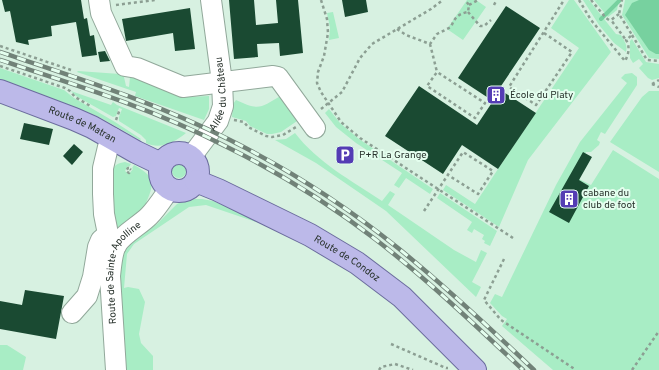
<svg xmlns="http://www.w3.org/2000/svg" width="659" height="370" viewBox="0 0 659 370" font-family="Overpass,sans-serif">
	<rect width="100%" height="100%" fill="#d7f1e1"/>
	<path fill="#a8edc5" d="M467 0H476L486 7 463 40 447 29Z
		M569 0H574L611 52 528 160 499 227 443 190 446 185 475 204 498 169 579 48 551 28Z
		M583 0H589L616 34 621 35C624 41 628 45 626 52L614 43 599 25Z
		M594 0H619L617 10 608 17Z
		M625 0H659V59L649 58 622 15Z
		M333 12 339 38 329 40 330 28 327 13Z
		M632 39 646 62 659 64V78L652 80 648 78 639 68 643 64 639 59 633 63 630 58V41Z
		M0 68 64 90 74 98 115 122 141 139 140 140 101 118 72 106 0 80Z
		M78 71 120 74 124 77 126 86 129 87 130 77 135 75 143 78 188 97 209 96V109L204 120 135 96 136 92 77 72Z
		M632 73 637 77V85L605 134 601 132 597 140 600 142 599 145 591 152H586L573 176 591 185 613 150 659 179V370H553L502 326 507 319 502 316 490 303 495 294 502 297 556 185 580 142 627 83 621 78 625 74Z
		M71 91 111 105 113 102 117 105 186 133C175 142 160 150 146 143V140L141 135 119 121V117L122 109 119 108 116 116 113 117 76 96Z
		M649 91H659V172L610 142 642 97Z
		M282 95 300 119 281 132 272 134H267L250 126 246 121 232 117 233 104 236 100C260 111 260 108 282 95Z
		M329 109 340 123 359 139 433 189 430 194 406 178 399 188 394 185 402 173 356 143 336 127 325 113Z
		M295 133C317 162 352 181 382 201L390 191 395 194 388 205 454 250 476 262 481 250 487 253 472 282 481 287 476 297 386 211 316 163 275 140 286 139Z
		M125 162 131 164 129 167 128 166 125 171 129 174 133 169 132 168 134 165C155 177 155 182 146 203L149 205 123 228 117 227 113 223 111 172C114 165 118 163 125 162Z
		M172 171a7 7 0 1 1 14 0a7 7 0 1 1-14 0Z
		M440 193 497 231 490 246 484 243 485 241 482 239 484 235 474 229 472 233 467 230 472 222 437 198Z
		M188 199H202L213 201 283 231 206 205 189 207 134 244 127 254 124 288 128 287 139 289 145 302 139 334 141 343 153 356V370H125L117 270 122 253 132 241 157 224 177 204Z
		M0 345H7L26 357 23 370H0Z"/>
	<path fill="#77d19f" d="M639 0H659V54H656L649 50 625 15 632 3Z"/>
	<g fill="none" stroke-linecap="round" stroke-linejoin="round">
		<path stroke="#77d19f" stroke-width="4" d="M601 19 620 0"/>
	</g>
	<path fill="#1a4a32" d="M2 0H81L84 19 87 18 90 36 94 35 97 55 82 57 76 22 51 26 52 36 28 40 29 45 16 42 10 11 5 12Z
		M229 0H254L256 25 278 23 276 0H298L303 53 280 56 279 43 257 44 258 57 234 59Z
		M342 0H366L368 12 345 17Z
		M506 6 540 28 499 89 536 113 498 169 462 145 443 174 385 136 419 86 477 125 493 101 458 78Z
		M190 8 195 49 175 51 173 33 126 41 122 19Z
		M105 51 110 61 100 62 98 52Z
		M24 123 53 129 49 145 20 139Z
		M74 144 83 152 72 165 63 156Z
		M583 152 592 157 579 180 589 186 569 223 549 212Z
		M25 290 64 296 56 339 0 329V301L22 305Z"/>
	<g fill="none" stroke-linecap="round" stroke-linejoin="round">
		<g stroke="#91a89a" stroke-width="22">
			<g id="minor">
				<path d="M99 0 101 13 125 66 137 68 183 87 273 76 278 77 315 128"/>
				<path d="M113 138 108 147 103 168V194L104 214 108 234 112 242 116 246"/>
				<path id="s1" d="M191 157 218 121 223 106 222 82 211 0"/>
				<path d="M72 313 87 296 93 277 98 247 101 240 108 234"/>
				<path id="s2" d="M116 370 110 276C111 267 112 253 116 245 124 233 139 226 149 216 157 208 163 198 170 188"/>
			</g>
		</g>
		<g stroke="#6b6c9d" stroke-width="24">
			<g id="major">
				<path id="s3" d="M0 91 74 119 92 127 136 152 161 164"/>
				<circle cx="179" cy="172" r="19"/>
				<path id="s4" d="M196 181 218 190 310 235 357 263 402 297 475 370"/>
			</g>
		</g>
		<path stroke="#8c9f93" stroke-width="2.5" stroke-dasharray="3 3" stroke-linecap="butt" d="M321 0 327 19 328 33 324 56 318 72 317 83 321 92 341 122 360 138 513 238
			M579 0 591 20 625 61C629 54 630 46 626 40L632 35 619 14 622 0
			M591 0 606 18 609 20H611
			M116 5 155 0
			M469 5 478 0
			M494 5 496 1V0
			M468 12 480 26H484L491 20
			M619 14 611 20 626 40
			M397 29 406 35 430 44 437 34 451 27C455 17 458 14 468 12L469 5 465 0
			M544 33 572 52 536 105 509 87 564 0
			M632 35 647 60 659 61
			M430 44 437 72 427 86 475 118 485 103 437 72
			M0 46 71 70
			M0 66 65 88 70 91 75 97 92 107
			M652 84 659 80
			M652 84 659 87
			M321 109 342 92 360 58 372 44 431 9 443 0
			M116 120 120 109
			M234 120 244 122 248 127 266 136 272 137 283 135 296 127
			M129 168H128L126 171 129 173 131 170 130 169
			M424 211 463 152 493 171 478 194 448 175
			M504 259 484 300 501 320 576 370
			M391 344 446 368H448
			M379 370 381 367 395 364 413 370
			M632 370 659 331"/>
		<use href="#minor" stroke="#fff" stroke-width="20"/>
		<use href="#major" stroke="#bcb9e9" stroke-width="22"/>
		<g stroke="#718278" stroke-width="4.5">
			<path id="rail" d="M0 52C78 78 157 103 230 140 290 170 346 206 398 248 445 286 490 328 534 370
				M0 60C76 85 154 109 225 146 278 172 328 203 375 239 427 279 475 325 523 370"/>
		</g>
		<use href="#rail" stroke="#e4feee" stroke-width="3" stroke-dasharray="9" stroke-linecap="butt"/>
	</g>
	<defs>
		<g id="building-square" transform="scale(1)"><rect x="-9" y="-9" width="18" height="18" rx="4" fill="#543cb4" stroke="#e4feee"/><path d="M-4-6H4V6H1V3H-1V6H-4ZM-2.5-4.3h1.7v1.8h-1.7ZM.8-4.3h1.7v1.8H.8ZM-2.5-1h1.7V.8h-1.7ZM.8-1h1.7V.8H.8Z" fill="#fff"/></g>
		<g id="parking-square" transform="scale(1)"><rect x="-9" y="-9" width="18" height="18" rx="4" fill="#543cb4" stroke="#e4feee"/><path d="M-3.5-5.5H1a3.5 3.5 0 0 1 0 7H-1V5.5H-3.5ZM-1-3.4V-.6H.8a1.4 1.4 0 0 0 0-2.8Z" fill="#fff"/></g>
	</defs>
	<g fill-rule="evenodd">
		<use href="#building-square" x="496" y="95"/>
		<use href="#parking-square" x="345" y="155"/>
		<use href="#building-square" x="569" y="199"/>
	</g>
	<g text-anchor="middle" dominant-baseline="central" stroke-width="4" stroke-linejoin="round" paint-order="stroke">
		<g font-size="10" fill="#29332d" stroke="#e4feee">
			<text stroke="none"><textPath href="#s1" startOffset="72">Allée du Château</textPath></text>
			<text stroke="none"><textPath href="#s3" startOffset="89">Route de Matran</textPath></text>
			<text stroke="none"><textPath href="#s4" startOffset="170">Route de Condoz</textPath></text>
			<text stroke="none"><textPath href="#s2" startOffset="102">Route de Sainte-Apolline</textPath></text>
		</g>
		<g font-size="10" fill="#29332d" stroke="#e4feee" text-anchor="start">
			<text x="510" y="95">École du Platy</text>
			<text x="359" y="155">P+R La Grange</text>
			<text x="583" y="193">cabane du<tspan x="583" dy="12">club de foot</tspan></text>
		</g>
	</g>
</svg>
